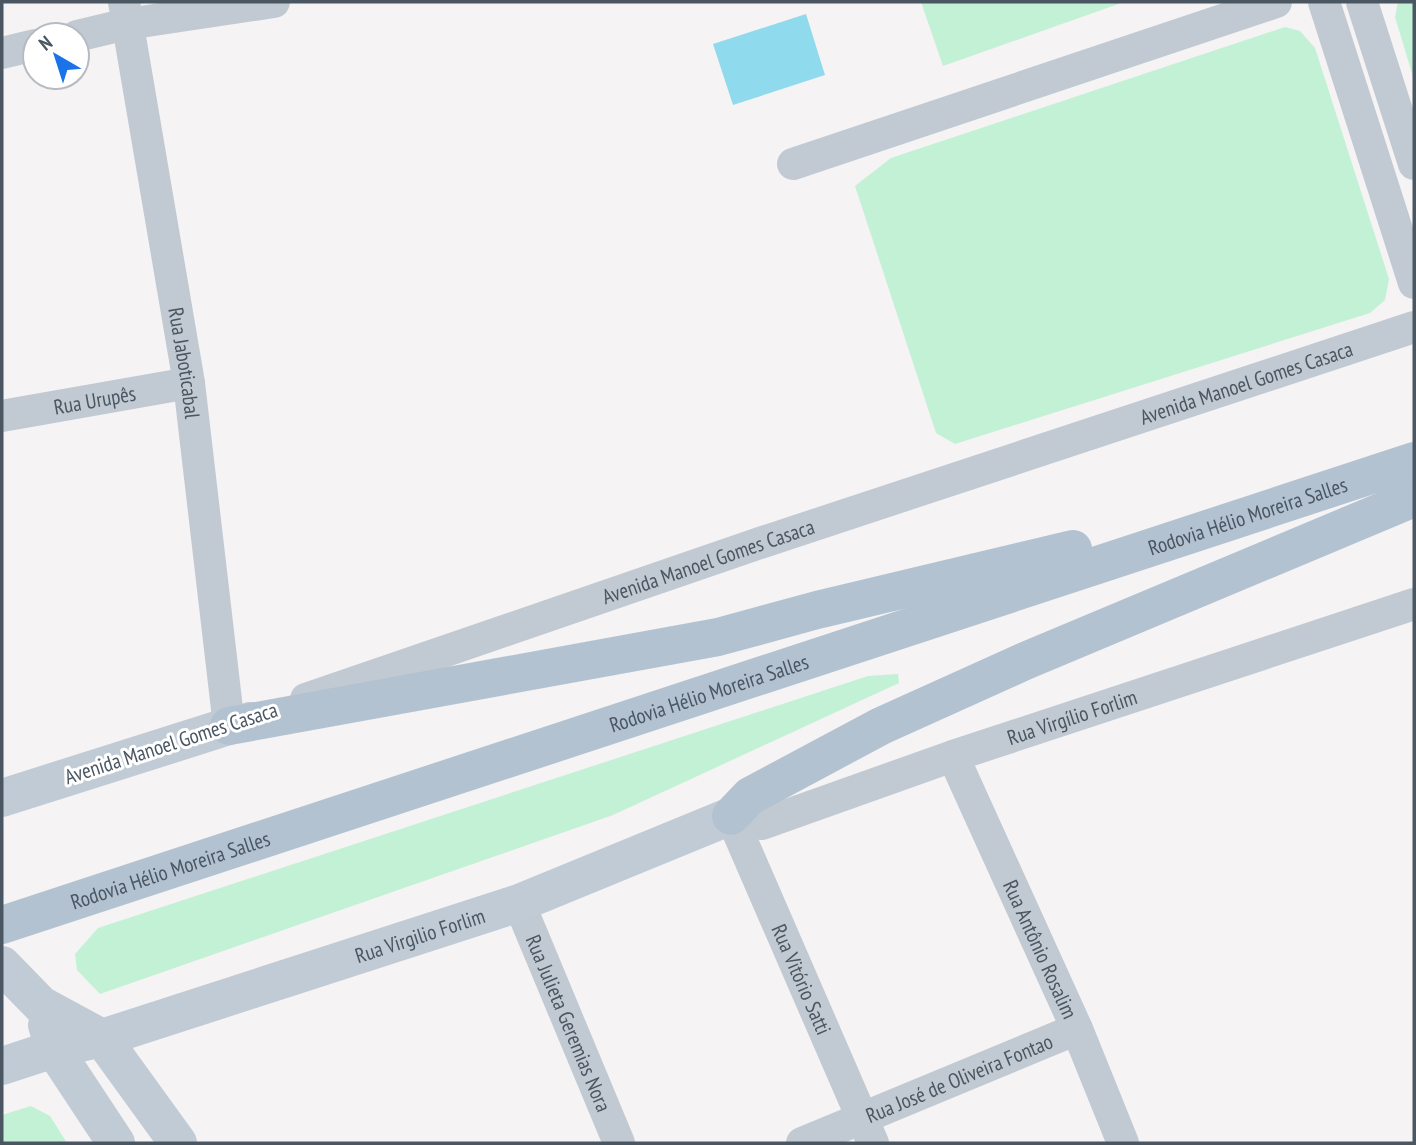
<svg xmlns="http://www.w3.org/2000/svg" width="1416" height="1145" viewBox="0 0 1416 1145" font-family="'PT Sans Narrow',sans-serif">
	<rect width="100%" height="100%" fill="#f5f3f3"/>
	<path fill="#c3f1d5" d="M921 2H1124L943 66Z
		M1398 2H1414V80L1395 17Z
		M1285 27 1300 31 1315 48 1389 279 1385 300 1370 313 955 444 936 433 855 186 891 158Z
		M898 674 899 683 613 815 100 994 77 970 75 954 98 928 868 676Z
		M31 1106 50 1116 67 1143H2V1115Z"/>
	<path fill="#90daee" d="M806 14 825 75 733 105 713 44Z"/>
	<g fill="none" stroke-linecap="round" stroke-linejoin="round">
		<g stroke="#c1cad2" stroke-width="32">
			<path id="s1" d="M124 2 189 383 229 726 250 718"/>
			<path d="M1324 2 1414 283"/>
			<path d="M1362 2 1414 164"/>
			<path d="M77 36 127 24 274 2"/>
			<path d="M2 53 35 45"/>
			<path d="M793 164 1276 2"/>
			<path id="s2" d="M2 416 189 383"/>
			<path id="s3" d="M306 699 763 542 1414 327"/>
			<path id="s4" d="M953 756 1077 1029 1123 1143"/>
			<path id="s5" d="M731 816 762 824 953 756 1414 604"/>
			<path id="s6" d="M731 816 873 1143"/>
			<path id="s7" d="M519 903 619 1143"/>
			<path id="s8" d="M802 1143 1077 1029"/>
		</g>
		<g stroke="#c1cbd6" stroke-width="38">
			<path d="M2 798 229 726"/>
			<path d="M2 965 41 1005 102 1038 178 1143"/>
			<path d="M47 1025 54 1049 116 1143"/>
			<path id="s9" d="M2 1066 54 1049 102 1038 519 903 731 816"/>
		</g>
		<g stroke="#b3c2d1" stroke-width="38">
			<path d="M229 726 718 637 817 610 1073 549"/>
			<path d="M731 816 750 796 881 726 1025 661 1414 498"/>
			<path id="s10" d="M2 925 1414 461"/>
		</g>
	</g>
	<g text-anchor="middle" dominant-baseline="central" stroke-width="6" stroke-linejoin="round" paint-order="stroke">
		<g font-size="21" fill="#4a5661" stroke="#fff">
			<text stroke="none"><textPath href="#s1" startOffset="366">Rua Jaboticabal</textPath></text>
			<text stroke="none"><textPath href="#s3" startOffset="992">Avenida Manoel Gomes Casaca</textPath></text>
			<text stroke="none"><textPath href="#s2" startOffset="94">Rua Urupês</textPath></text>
			<text stroke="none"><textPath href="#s10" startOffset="1311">Rodovia Hélio Moreira Salles</textPath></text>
			<text stroke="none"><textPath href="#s3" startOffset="425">Avenida Manoel Gomes Casaca</textPath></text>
			<text stroke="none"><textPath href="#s10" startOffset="744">Rodovia Hélio Moreira Salles</textPath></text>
			<text stroke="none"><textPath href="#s5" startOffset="360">Rua Virgílio Forlim</textPath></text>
			<text transform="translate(171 743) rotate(-18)">Avenida Manoel Gomes Casaca</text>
			<text stroke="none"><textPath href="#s10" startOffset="177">Rodovia Hélio Moreira Salles</textPath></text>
			<text stroke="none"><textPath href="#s9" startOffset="438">Rua Virgilio Forlim</textPath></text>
			<text stroke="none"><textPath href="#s4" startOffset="212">Rua Antônio Rosalim</textPath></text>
			<text stroke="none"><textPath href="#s6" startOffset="178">Rua Vitório Satti</textPath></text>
			<text stroke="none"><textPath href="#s7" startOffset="130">Rua Julieta Geremias Nora</textPath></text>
			<text stroke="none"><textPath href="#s8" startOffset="170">Rua José de Oliveira Fontao</textPath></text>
		</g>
	</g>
	<rect width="1416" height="1145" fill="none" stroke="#4a5661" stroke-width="7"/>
	<g transform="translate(56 56) rotate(321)"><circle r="33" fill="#ffffff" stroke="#b7bbc0" stroke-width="2"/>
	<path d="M0-5L12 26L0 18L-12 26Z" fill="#1a73e8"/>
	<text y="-10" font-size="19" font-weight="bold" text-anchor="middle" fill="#4a5661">N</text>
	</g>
</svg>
